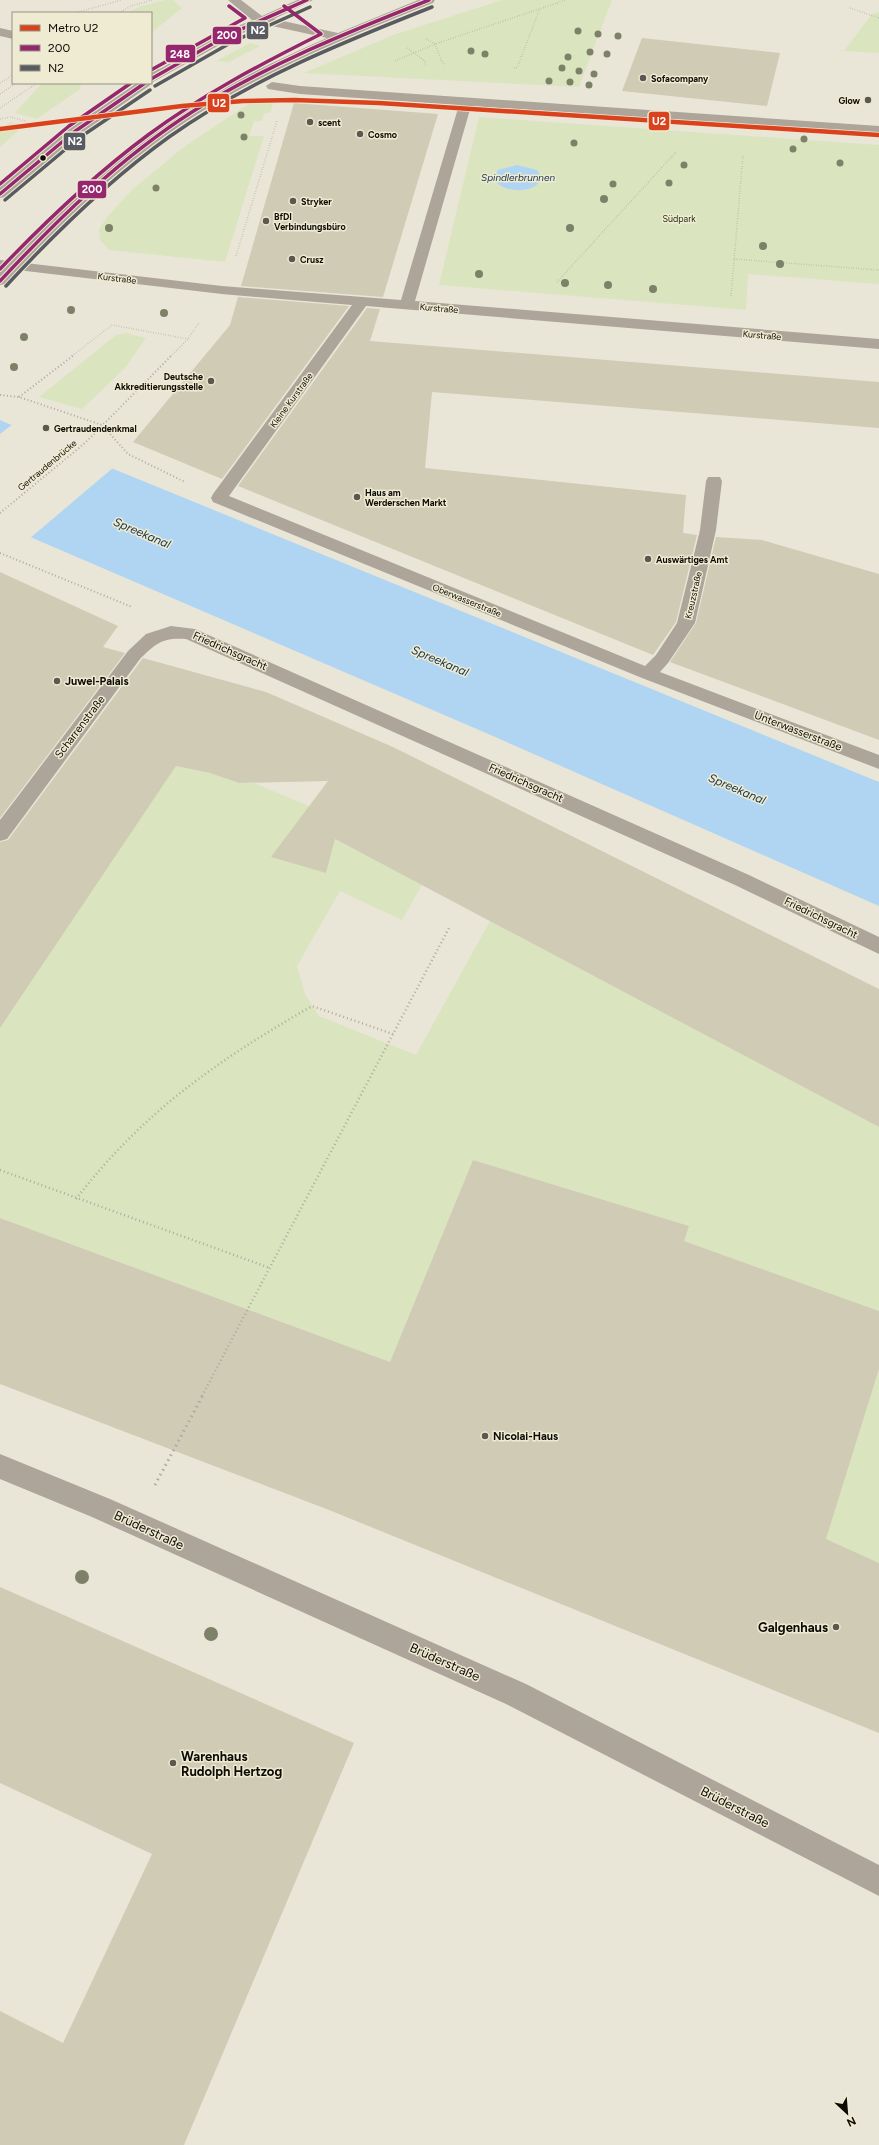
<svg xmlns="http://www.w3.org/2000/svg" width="879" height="2145" viewBox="0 0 879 2145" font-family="Figtree,sans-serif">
	<rect width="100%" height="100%" fill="#e9e6d8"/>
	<path fill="#dae5bf" d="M165 0H173L182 8 151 33V13H125L142 6Z
		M502 0H612L579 87 304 73 393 35Z
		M879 12V53L844 51 872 14Z
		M250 43 260 46 229 62 216 61Z
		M42 83H81L80 89 37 119 15 113Z
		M274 101 270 113H264L262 121H254L249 136H264L225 262 109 250 100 240 99 229 108 216 133 189 185 146 250 103Z
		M479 117 879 145V284L748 274 746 310 439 285Z
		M10 122 24 126 0 147V129Z
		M126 333 146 338 125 368 82 409 39 397 116 335Z
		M176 766 210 773 239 783H254L309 806 308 817 271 857 326 873 339 821 338 841 422 885 402 920 340 891 297 966 305 994 319 1016 416 1055 490 921 879 1127V1311L684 1241 689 1226 473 1160 390 1362 0 1218V1028Z
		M879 1369V1563L821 1537 828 1532Z"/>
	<path fill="#afd5f2" d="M517 165 537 170 542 177C537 195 500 194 494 178L498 170Z
		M0 420 116 470 879 782V906L486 733 0 524Z"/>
	<path fill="#e9e6d8" d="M13 424 114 467 29 539 0 526V434Z"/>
	<path fill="#d0cbb4" d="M642 38 780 53 767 106 622 91Z
		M294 103 438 114 383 297 241 286Z
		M238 297 349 306 222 479 133 442 230 325Z
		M367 308 380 309 370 341 879 382V428L432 392 425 468 686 495 683 533 697 535 676 622 653 655 238 486Z
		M716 537 762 540 879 574V740L670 662 696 623Z
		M0 572 118 626 103 647 125 653 0 818Z
		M143 658 266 692 393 747 879 989V1127L335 839 326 873 271 857 328 781 239 783 210 773 176 766 0 1028V842L8 840Z
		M473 1160 689 1226 684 1241 879 1311V1369L826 1539 879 1563V1733L329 1510 0 1384V1218L390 1362Z
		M0 1587 354 1743 184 2145H0V2011L63 2043 152 1854 0 1783Z"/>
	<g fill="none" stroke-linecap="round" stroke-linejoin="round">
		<path stroke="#afaaa1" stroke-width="1.5" stroke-dasharray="0.5 2" stroke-linecap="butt" d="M850 8 879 18
			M74 13 122 0
			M119 13 131 6 152 0
			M426 39 435 44 442 62 445 64
			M407 48 425 61V65
			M395 61 435 44 566 0
			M514 68H517L540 8
			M0 83 13 75
			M0 94 16 83
			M0 108 37 83
			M0 119 10 117 29 122
			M236 256 277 121
			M734 259 879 270
			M557 282 677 151
			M731 296 743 155
			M72 356 112 325 188 339
			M171 356 188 339 199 323"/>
		<path stroke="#afaaa1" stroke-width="2" stroke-dasharray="1 2.5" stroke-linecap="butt" d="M0 395 19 397 102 425 128 454 185 482
			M19 397 74 355
			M0 513 85 443 172 355
			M0 553 132 607"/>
		<path stroke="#afaaa1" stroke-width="2.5" stroke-dasharray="1 3" stroke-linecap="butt" d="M0 1170 270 1268
			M76 1199C144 1111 217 1061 312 1006L393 1034
			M202 1396 450 926"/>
		<path stroke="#afaaa1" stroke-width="3" stroke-dasharray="1.5 4" stroke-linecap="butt" d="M155 1485 203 1395"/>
		<path fill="#ada59a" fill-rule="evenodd" d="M0 28 13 31V39L0 36Z
			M151 66 164 70 166 73 160 77 151 74Z
			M272 82 300 86 879 126V134L471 106 415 301 879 339V349L366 306 229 496 645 666 656 655 677 623 700 530 706 481 708 477H720L722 481 716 530 695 623 668 663 660 672 879 755V769L642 678 213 502 211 498 213 494 352 305 222 294 0 268V260L222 286 401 300 459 105 300 94 268 89 266 86Z
			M171 626 195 629 749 875 879 937V954L735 885 186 639C163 637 156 643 140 659L7 839 0 841V820L128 651 146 634Z
			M0 1454 110 1499 526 1684 879 1865V1896L506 1704 92 1517 0 1479Z"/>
		<path fill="#aea69a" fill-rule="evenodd" d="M228 0H241L262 16 297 0H313L274 19 338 33 418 0H435L433 3C352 35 272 68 198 114 125 160 63 221 5 284L0 285V272C56 211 117 155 187 110 231 81 279 59 327 38L263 24 232 38 151 83 149 86 79 135 5 197 0 198V187L69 129 137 83H151V74L224 32 252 20Z"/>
		<g stroke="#efead2" stroke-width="5.5">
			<path id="bus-1" d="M151 79 228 35 307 0
				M0 194 74 132 145 83
				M0 281C58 219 120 158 192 112 266 65 348 32 429 0"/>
		</g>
		<g stroke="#efead2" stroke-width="5.5">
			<path id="bus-2" d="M155 86 232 42 310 7
				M5 200 79 138 150 90
				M6 286C56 232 109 180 169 137 249 80 341 43 432 7"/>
		</g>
		<g stroke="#efead2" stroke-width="5.5">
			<path id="bus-3" d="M151 70 245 18 229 6
				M0 184 69 126 131 83
				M0 269C46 221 94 175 148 135 202 95 261 64 321 34L284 6"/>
		</g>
		<use href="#bus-1" stroke="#95276e" stroke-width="3.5"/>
		<use href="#bus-2" stroke="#595b62" stroke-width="3.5"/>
		<use href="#bus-3" stroke="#95276e" stroke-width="3.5"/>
		<g stroke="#efead2" stroke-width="6">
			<path id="metro-1" d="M0 129 182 106 243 101 294 100 379 103 879 135"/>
		</g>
		<use href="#metro-1" stroke="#da421e" stroke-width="4.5"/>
	</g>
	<g fill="#7c8168">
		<circle cx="578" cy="31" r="3.5"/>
		<circle cx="598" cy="34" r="3.5"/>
		<circle cx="618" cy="36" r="3.5"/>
		<circle cx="471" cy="51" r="3.5"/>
		<circle cx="590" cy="52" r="3.5"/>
		<circle cx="485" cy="54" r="3.5"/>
		<circle cx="607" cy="54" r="3.5"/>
		<circle cx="568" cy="57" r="3.5"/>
		<circle cx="562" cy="68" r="3.5"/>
		<circle cx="579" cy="71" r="3.5"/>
		<circle cx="594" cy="74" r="3.5"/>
		<circle cx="549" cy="81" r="3.5"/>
		<circle cx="570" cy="82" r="3.5"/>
		<circle cx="589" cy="85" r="3.5"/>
		<circle cx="241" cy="115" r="3.5"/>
		<circle cx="244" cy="137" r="3.5"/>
		<circle cx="804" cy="139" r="3.5"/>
		<circle cx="574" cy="143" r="3.5"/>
		<circle cx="793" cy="149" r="3.5"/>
		<circle cx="840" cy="163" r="3.5"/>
		<circle cx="684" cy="165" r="3.5"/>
		<circle cx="669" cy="183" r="3.5"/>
		<circle cx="613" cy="184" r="3.5"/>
		<circle cx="156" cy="188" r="3.5"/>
		<circle cx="604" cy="199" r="4"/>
		<circle cx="109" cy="228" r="4"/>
		<circle cx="570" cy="228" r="4"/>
		<circle cx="763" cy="246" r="4"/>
		<circle cx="780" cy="264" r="4"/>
		<circle cx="479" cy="274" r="4"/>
		<circle cx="565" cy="283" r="4"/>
		<circle cx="608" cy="285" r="4"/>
		<circle cx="653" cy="289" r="4"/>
		<circle cx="71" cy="310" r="4"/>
		<circle cx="164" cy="313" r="4"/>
		<circle cx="24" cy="337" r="4"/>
		<circle cx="14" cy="367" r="4"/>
		<circle cx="82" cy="1577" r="7"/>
		<circle cx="211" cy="1634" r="7"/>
	</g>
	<g fill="#5a584f" stroke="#efead2" stroke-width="1.5">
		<circle cx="643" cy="78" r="4"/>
		<circle cx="868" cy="100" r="4"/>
		<circle cx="310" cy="122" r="4"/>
		<circle cx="360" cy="134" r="4"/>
		<circle cx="293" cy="201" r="4"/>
		<circle cx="266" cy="221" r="4"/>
		<circle cx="292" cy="259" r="4"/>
		<circle cx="211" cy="381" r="4"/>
		<circle cx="46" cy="428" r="4"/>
		<circle cx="357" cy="497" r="4"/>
		<circle cx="648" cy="559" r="4"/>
		<circle cx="57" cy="681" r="4"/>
		<circle cx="485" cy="1436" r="4"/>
		<circle cx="836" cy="1627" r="4"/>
		<circle cx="173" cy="1763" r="4"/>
	</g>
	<circle fill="#0d0b05" stroke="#efead2" stroke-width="1.5" cx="43" cy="158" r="3.5"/>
	<g text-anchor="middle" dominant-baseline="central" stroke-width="3" stroke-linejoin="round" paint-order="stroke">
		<g font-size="9" font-weight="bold" fill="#0d0b05" stroke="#efead2" text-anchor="start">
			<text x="651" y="78">Sofacompany</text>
			<text x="860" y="100" text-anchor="end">Glow</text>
			<text x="318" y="122">scent</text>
			<text x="368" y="134">Cosmo</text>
			<text x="301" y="201">Stryker</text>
			<text x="274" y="216">BfDI<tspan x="274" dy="10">Verbindungsbüro</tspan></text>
			<text x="300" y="259">Crusz</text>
			<text x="203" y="376" text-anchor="end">Deutsche<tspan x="203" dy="10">Akkreditierungsstelle</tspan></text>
			<text x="54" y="428">Gertraudendenkmal</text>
			<text x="365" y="492">Haus am<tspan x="365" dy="10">Werderschen Markt</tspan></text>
			<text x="656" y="559">Auswärtiges Amt</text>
		</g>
		<g font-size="9" fill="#232e0c" stroke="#efead2">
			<text x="679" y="218">Südpark</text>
		</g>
		<g font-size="9" fill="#0d0b05" stroke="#efead2">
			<text transform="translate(117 278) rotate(7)">Kurstraße</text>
			<text transform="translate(439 308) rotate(5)">Kurstraße</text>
			<text transform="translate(762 335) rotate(5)">Kurstraße</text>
			<text transform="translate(291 400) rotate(-54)">Kleine Kurstraße</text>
			<text transform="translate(47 465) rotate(-40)">Gertraudenbrücke</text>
			<text transform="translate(693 595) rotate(-77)">Kreuzstraße</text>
			<text transform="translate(467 600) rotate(22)">Oberwasserstraße</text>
		</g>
		<g font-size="10" font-style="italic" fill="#13334a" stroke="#efead2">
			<text x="518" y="177">Spindlerbrunnen</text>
		</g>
		<g font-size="11" fill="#0d0b05" stroke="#efead2">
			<text transform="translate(230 651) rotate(24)">Friedrichsgracht</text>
			<text transform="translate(80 727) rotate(-53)">Scharrenstraße</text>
			<text transform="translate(798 731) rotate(21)">Unterwasserstraße</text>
			<text transform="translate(526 783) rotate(24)">Friedrichsgracht</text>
			<text transform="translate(821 918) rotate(26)">Friedrichsgracht</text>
		</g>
		<g font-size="11" font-weight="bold" fill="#0d0b05" stroke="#efead2" text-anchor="start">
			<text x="65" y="681">Juwel-Palais</text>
			<text x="493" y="1436">Nicolai-Haus</text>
		</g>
		<g font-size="12" font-style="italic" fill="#13334a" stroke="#efead2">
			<text transform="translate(142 533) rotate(23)">Spreekanal</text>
			<text transform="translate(440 661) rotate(23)">Spreekanal</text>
			<text transform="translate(737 789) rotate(23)">Spreekanal</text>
		</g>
		<g font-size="13" fill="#0d0b05" stroke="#efead2">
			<text transform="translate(149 1530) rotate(25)">Brüderstraße</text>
			<text transform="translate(445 1662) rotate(24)">Brüderstraße</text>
			<text transform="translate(735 1807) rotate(27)">Brüderstraße</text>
		</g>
		<g font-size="13" font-weight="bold" fill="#0d0b05" stroke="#efead2" text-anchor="end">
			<text x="828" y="1627">Galgenhaus</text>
			<text x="181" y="1756" text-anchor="start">Warenhaus<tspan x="181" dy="15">Rudolph Hertzog</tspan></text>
		</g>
	</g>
	<g stroke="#efead2" stroke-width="1.5">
		<rect x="246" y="21" width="23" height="19" rx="4" fill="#595b62"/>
		<rect x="212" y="26" width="30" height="19" rx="4" fill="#95276e"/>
		<rect x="165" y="44" width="31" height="19" rx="4" fill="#95276e"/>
		<rect x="207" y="93" width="23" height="20" rx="4" fill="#da421e"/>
		<rect x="648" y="111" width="22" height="20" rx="4" fill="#da421e"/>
		<rect x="63" y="132" width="23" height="19" rx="4" fill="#595b62"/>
		<rect x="77" y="180" width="30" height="19" rx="4" fill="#95276e"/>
	</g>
	<g font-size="11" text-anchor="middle" font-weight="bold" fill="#fff">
		<text x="258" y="34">N2</text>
		<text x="227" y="39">200</text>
		<text x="180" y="58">248</text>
		<text x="219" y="107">U2</text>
		<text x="659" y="125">U2</text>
		<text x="75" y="145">N2</text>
		<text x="92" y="193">200</text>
	</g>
	<rect x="12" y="12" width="140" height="72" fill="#efead2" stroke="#959180"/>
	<rect x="20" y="25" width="20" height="6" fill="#da421e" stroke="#959180"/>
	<text x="48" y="32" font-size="12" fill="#0d0b05">Metro U2</text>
	<rect x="20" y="45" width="20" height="6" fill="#95276e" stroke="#959180"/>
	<text x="48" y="52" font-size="12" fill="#0d0b05">200</text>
	<rect x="20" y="65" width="20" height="6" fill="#595b62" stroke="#959180"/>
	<text x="48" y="72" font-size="12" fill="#0d0b05">N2</text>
	<g transform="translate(847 2113) rotate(154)" stroke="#efead2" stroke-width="3" paint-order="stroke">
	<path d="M0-3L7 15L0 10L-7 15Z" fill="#0d0b05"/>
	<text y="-6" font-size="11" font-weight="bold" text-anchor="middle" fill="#0d0b05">N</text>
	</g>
</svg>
